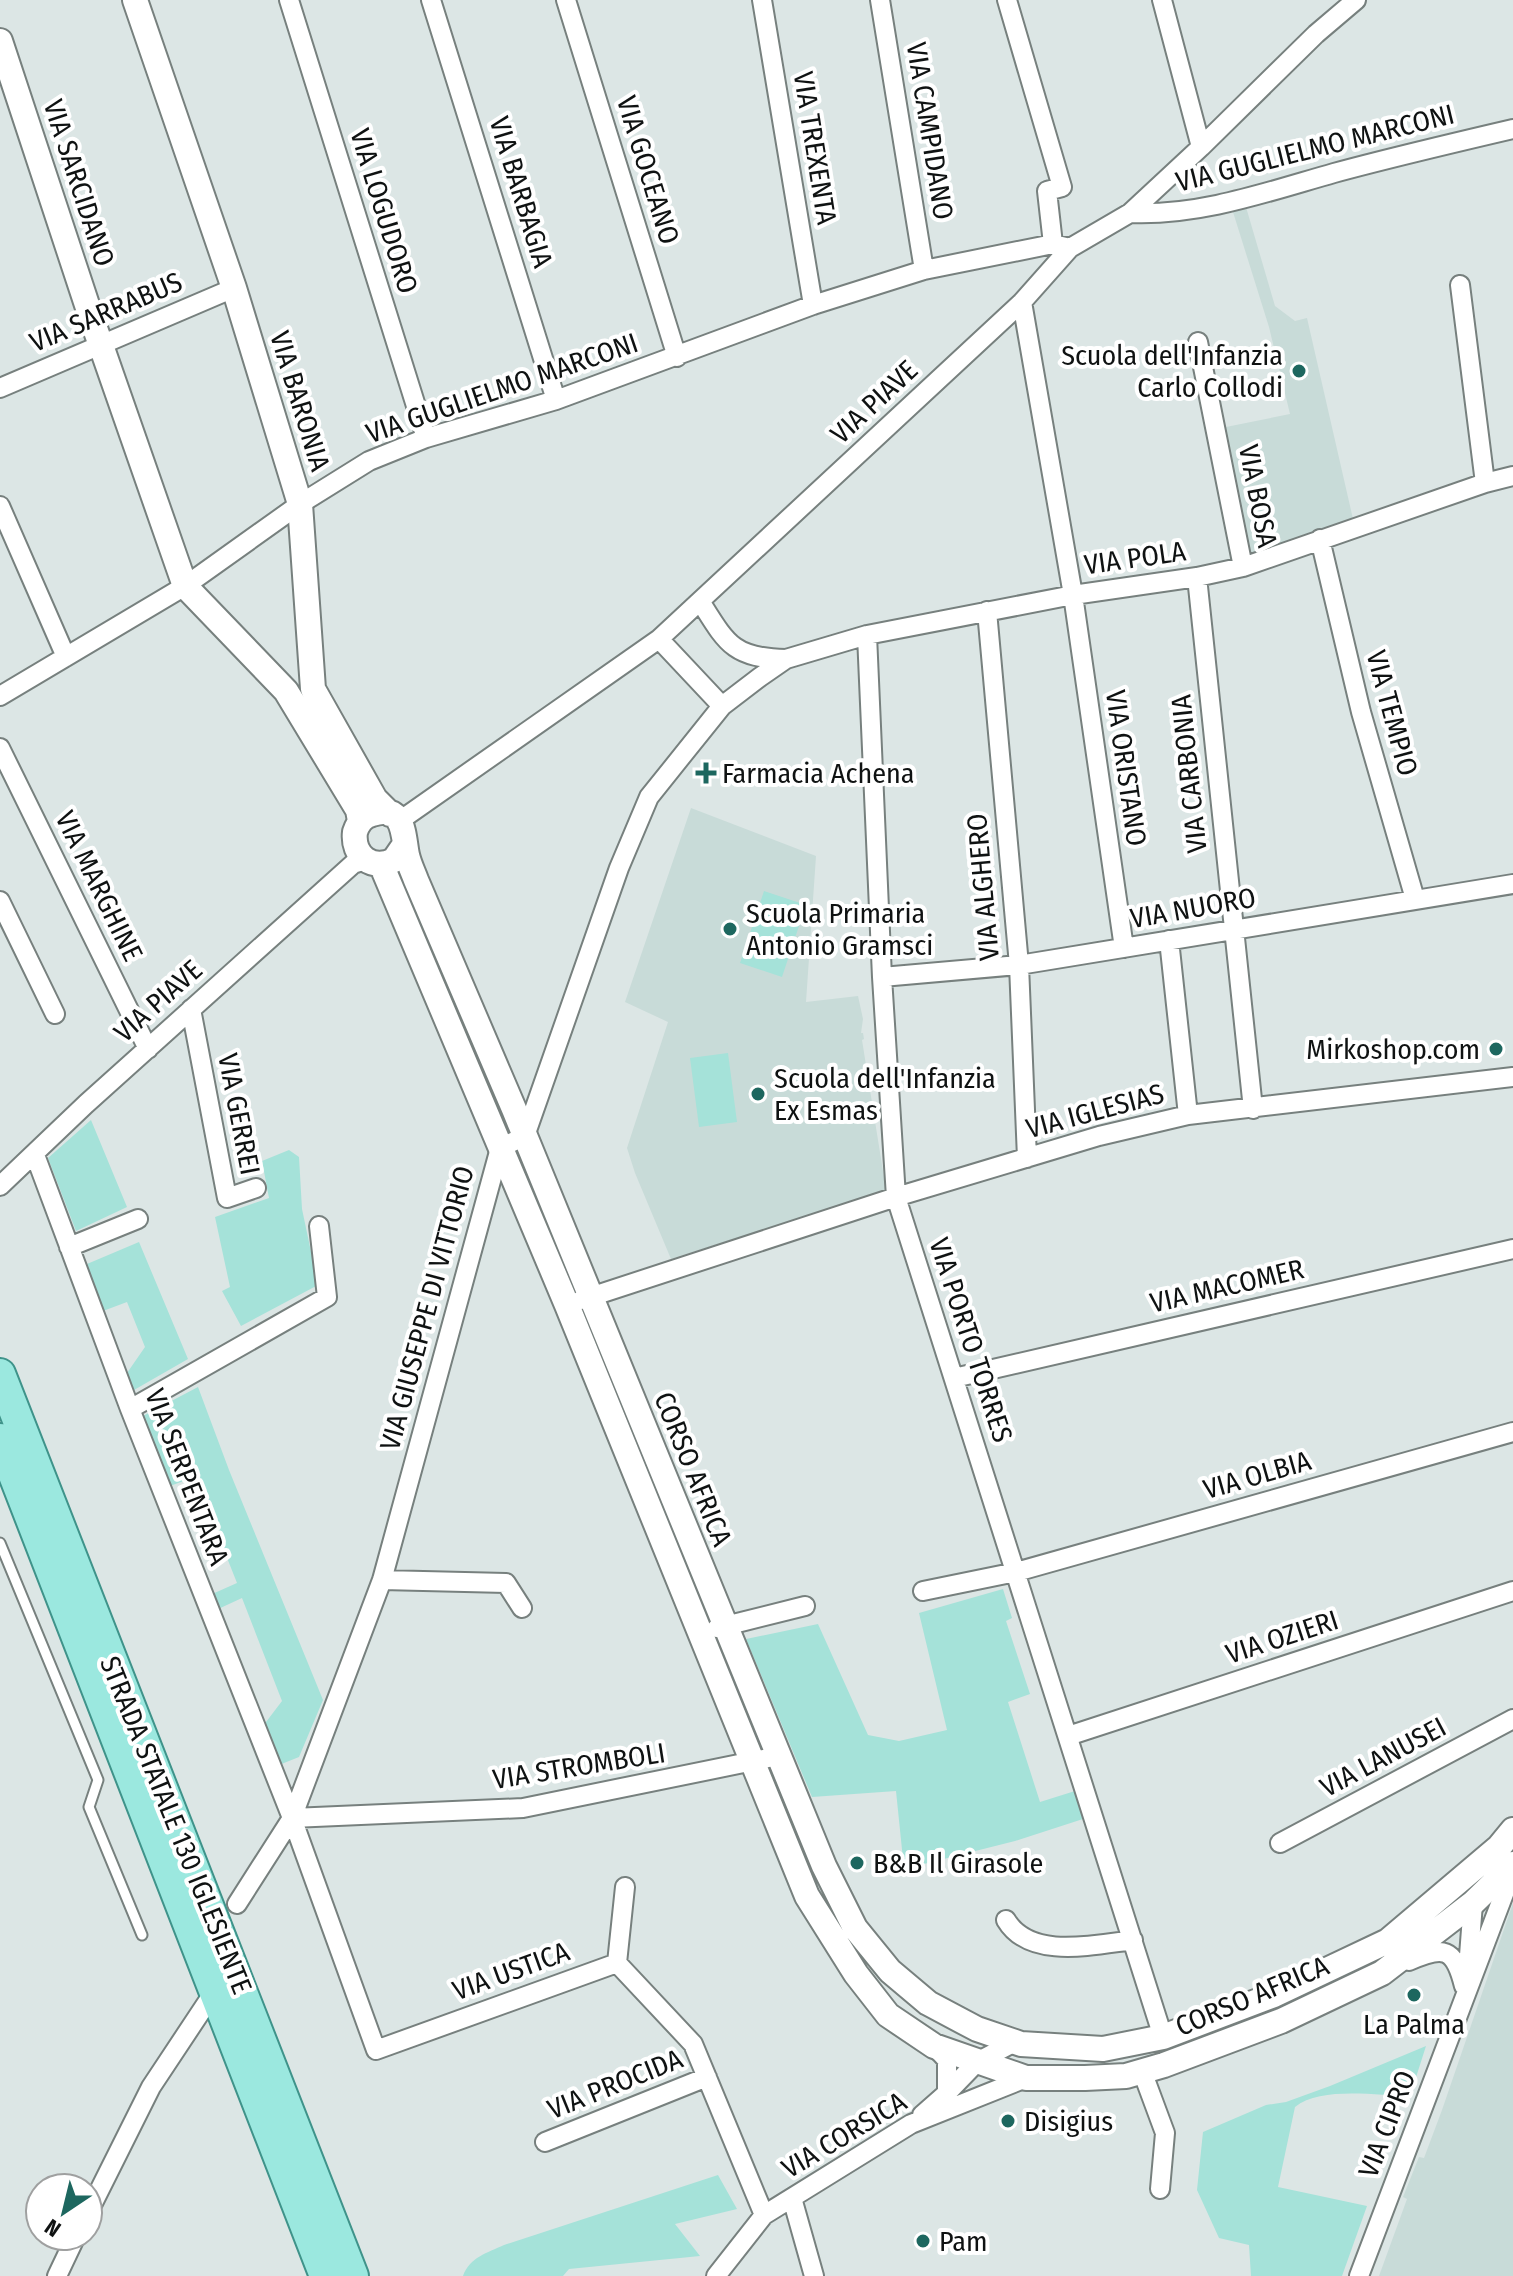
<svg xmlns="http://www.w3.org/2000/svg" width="1513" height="2276" viewBox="0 0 1513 2276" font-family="'Fira Sans Condensed',sans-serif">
	<rect width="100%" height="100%" fill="#dce6e5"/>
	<path fill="#c8dbd8" d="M1246 207 1275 306 1295 321 1307 318 1353 519 1249 554 1221 428 1290 414 1269 327 1233 212Z
		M691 808 816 856 806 1002 858 996 863 1019 861 1033H863L864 1039 862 1040 886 1190 671 1259 635 1173 627 1148 668 1022 625 1002Z
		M1513 1903V2276H1379L1407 2199 1403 2197 1419 2157 1424 2158 1442 2110Z"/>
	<path fill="#a5e2d9" d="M764 891 806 905 782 977 740 963Z
		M728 1053 737 1122 699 1127 690 1058Z
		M91 1120 127 1207 76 1231 48 1158Z
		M289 1150 299 1157 302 1209 318 1285 241 1326 222 1291 230 1287 215 1217 269 1198 262 1161Z
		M139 1242 188 1359 134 1390 127 1373 145 1347 127 1302 103 1311 87 1264Z
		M198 1387 229 1470 323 1700 299 1757 279 1765 263 1726 282 1701 242 1598 216 1610 210 1595 237 1583 195 1477 167 1487 141 1417Z
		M1003 1589 1012 1618 1006 1621 1030 1694 1008 1702 1040 1802 1075 1791 1083 1819 1015 1841 904 1869 896 1791 812 1797 746 1639 818 1624 868 1735 899 1741 947 1730 919 1613Z
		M1426 2046 1410 2096C1377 2096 1321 2086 1295 2107L1278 2187 1367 2206 1342 2276H1251L1249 2245 1219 2238 1197 2190 1203 2132 1266 2105 1286 2102 1330 2086Z
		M718 2175 737 2209 675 2224 700 2256 569 2269 563 2276H463C470 2257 487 2253 504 2245Z"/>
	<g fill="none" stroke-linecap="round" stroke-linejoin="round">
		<g stroke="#77807e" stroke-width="13">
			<path id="service" d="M0 1543 98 1780 89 1807 142 1935"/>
		</g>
		<g stroke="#77807e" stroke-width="22">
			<path id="minor" d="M289 0 426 438
				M431 0 556 400
				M566 0 677 357
				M762 0 813 305
				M880 0 924 270
				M1007 0 1062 187 1047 191 1053 244
				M1162 0 1201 147
				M1130 213C1200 216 1267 192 1334 173 1393 157 1453 143 1513 129
				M1460 285 1485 483
				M1022 302 1073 595 1124 948
				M1198 342 1243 567
				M0 388 234 288
				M0 506 66 657
				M1320 539 1361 712 1415 899
				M1197 577 1253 1109
				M700 601C727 644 733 658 786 659
				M987 611 1019 965 1027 1158
				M867 635 882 977 896 1197 1163 2037
				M659 639 722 706
				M0 696 185 586 300 504 369 461 426 438 556 400 813 305 924 270 1053 244 1070 248
				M0 748 148 1049
				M397 819 405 817 659 639 1022 302 1070 248 1130 213 1201 147 1316 34 1356 0
				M0 901 55 1014
				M1169 940 1188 1115
				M882 977 1019 965 1513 884
				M191 1009 227 1198 256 1188
				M35 1155 130 1409 292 1818 376 2050 617 1963 693 2044 764 2215
				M0 1186 86 1104 353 864 366 860
				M69 1247 138 1219
				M581 1300 896 1197 1099 1136 1188 1115 1513 1077
				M954 1378 1513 1249
				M130 1409 327 1297 319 1226
				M382 1580 506 1583 522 1608
				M923 1591 1016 1572 1513 1432
				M717 1628 805 1606
				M1068 1736 1513 1591
				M292 1818 523 1808 778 1756
				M1280 1843 1513 1719
				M237 1904 292 1818 382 1580 500 1148 525 1136 619 868 649 797 722 706 760 677 786 659 867 635 1073 595 1197 577 1243 567 1485 483 1513 476
				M1006 1920C1030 1960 1093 1945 1133 1940
				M1409 1961C1444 1946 1454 1947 1464 1986
				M617 1963 625 1887
				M1468 1969 1473 1903 1477 1896
				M1142 2071 1165 2133 1160 2189
				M947 2093 977 2062 1015 2042
				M922 2115 947 2093V2060L934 2046
				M545 2142 707 2077
				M792 2198 814 2276
				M88 2213 151 2087 214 1992
				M57 2276 76 2236
				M716 2276 764 2215 911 2124 1026 2078
				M1359 2276 1513 1870"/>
		</g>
		<g stroke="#77807e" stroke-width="28">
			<path id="tertiary" d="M135 0 234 288 300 504 313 689 375 799 390 814
				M0 41 89 311 185 586 286 691 358 810 360 821
				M405 844 394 860C372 871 352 856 355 832 358 823 362 817 372 814 405 803 403 836 407 855 409 864 413 872 416 880L514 1109 824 1866 855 1928 890 1971 928 2003 977 2029 1021 2044 1103 2049 1163 2037 1274 1995 1388 1941 1499 1847 1513 1830
				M381 864 567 1305 807 1896 856 1974 888 2015 934 2046 1026 2078H1085L1126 2076 1164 2065 1281 2021 1382 1973 1473 1903 1513 1864"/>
		</g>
		<g stroke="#3f938a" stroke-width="34">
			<path id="primary" d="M0 1374 353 2276
				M0 1439 325 2276"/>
		</g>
		<use href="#service" stroke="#fff" stroke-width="9"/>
		<use href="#minor" stroke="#fff" stroke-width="18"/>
		<use href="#tertiary" stroke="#fff" stroke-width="24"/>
		<use href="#primary" stroke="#9be8df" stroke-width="30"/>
	</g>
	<g fill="#1d675f" stroke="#fff" stroke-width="3">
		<circle cx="1299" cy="371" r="8"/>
		<path d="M702 761h8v8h8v8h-8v8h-8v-8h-8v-8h8z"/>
		<circle cx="730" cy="929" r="8"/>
		<circle cx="1496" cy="1049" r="8"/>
		<circle cx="758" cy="1094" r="8"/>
		<circle cx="857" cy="1863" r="8"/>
		<circle cx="1414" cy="1995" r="8"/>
		<circle cx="1008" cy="2121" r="8"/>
		<circle cx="923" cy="2241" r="8"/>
	</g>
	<g text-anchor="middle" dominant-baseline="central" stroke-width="8" stroke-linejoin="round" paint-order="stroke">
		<g font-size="28" fill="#0f1212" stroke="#fff">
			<text transform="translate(930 131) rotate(81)">VIA CAMPIDANO</text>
			<text transform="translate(815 148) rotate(81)">VIA TREXENTA</text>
			<text transform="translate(1315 148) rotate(-14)">VIA GUGLIELMO MARCONI</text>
			<text transform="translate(648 170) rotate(73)">VIA GOCEANO</text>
			<text transform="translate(79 183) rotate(72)">VIA SARCIDANO</text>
			<text transform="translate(521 192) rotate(73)">VIA BARBAGIA</text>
			<text transform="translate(384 211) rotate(73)">VIA LOGUDORO</text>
			<text transform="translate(106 312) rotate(-23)">VIA SARRABUS</text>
			<text transform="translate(502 388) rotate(-19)">VIA GUGLIELMO MARCONI</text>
			<text transform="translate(300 401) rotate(73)">VIA BARONIA</text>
			<text transform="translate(874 402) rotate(-43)">VIA PIAVE</text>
			<text transform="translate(1258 496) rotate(79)">VIA BOSA</text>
			<text transform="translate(1135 558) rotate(-8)">VIA POLA</text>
			<text transform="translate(1392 713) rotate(75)">VIA TEMPIO</text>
			<text transform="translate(1126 768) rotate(82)">VIA ORISTANO</text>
			<text transform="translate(1189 774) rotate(-96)">VIA CARBONIA</text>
			<text transform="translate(99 886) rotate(64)">VIA MARGHINE</text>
			<text transform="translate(983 887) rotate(-95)">VIA ALGHERO</text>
			<text transform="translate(1193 908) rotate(-10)">VIA NUORO</text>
			<text transform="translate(158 1001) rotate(-42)">VIA PIAVE</text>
			<text transform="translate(1095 1111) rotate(-15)">VIA IGLESIAS</text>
			<text transform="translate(239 1114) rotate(79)">VIA GERREI</text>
			<text transform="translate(1227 1286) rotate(-13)">VIA MACOMER</text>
			<text transform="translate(427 1308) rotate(-75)">VIA GIUSEPPE DI VITTORIO</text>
			<text transform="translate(971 1340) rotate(72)">VIA PORTO TORRES</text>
			<text transform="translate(693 1469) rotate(68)">CORSO AFRICA</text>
			<text transform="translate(1257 1475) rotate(-16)">VIA OLBIA</text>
			<text transform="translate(187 1477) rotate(69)">VIA SERPENTARA</text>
			<text transform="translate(1282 1637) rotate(-18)">VIA OZIERI</text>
			<text transform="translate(1383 1757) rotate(-28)">VIA LANUSEI</text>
			<text transform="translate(579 1766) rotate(-9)">VIA STROMBOLI</text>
			<text transform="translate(176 1825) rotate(68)">STRADA STATALE 130 IGLESIENTE</text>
			<text transform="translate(511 1971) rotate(-20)">VIA USTICA</text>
			<text transform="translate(1252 1996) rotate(-23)">CORSO AFRICA</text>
			<text transform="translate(615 2084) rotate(-22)">VIA PROCIDA</text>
			<text transform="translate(1387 2124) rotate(-69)">VIA CIPRO</text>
			<text transform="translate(844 2135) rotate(-31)">VIA CORSICA</text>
		</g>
		<g font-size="28" fill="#0f1212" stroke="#fff" text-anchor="start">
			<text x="1283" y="355" text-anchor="end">Scuola dell'Infanzia<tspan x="1283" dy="32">Carlo Collodi</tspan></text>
			<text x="722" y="773">Farmacia Achena</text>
			<text x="746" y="913">Scuola Primaria<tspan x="746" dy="32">Antonio Gramsci</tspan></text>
			<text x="1480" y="1049" text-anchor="end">Mirkoshop.com</text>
			<text x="774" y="1078">Scuola dell'Infanzia<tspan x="774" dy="32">Ex Esmas</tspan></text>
			<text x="873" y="1863">B&amp;B Il Girasole</text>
			<text x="1414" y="2024" text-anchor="middle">La Palma</text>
			<text x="1024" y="2121">Disigius</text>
			<text x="939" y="2241">Pam</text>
		</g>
	</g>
	<g transform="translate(64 2212) rotate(215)"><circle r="38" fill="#ffffff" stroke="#9fa0a0" stroke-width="2"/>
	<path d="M0-6L14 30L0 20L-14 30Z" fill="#1d675f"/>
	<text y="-12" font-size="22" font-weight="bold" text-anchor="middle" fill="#0f1212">N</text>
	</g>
</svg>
